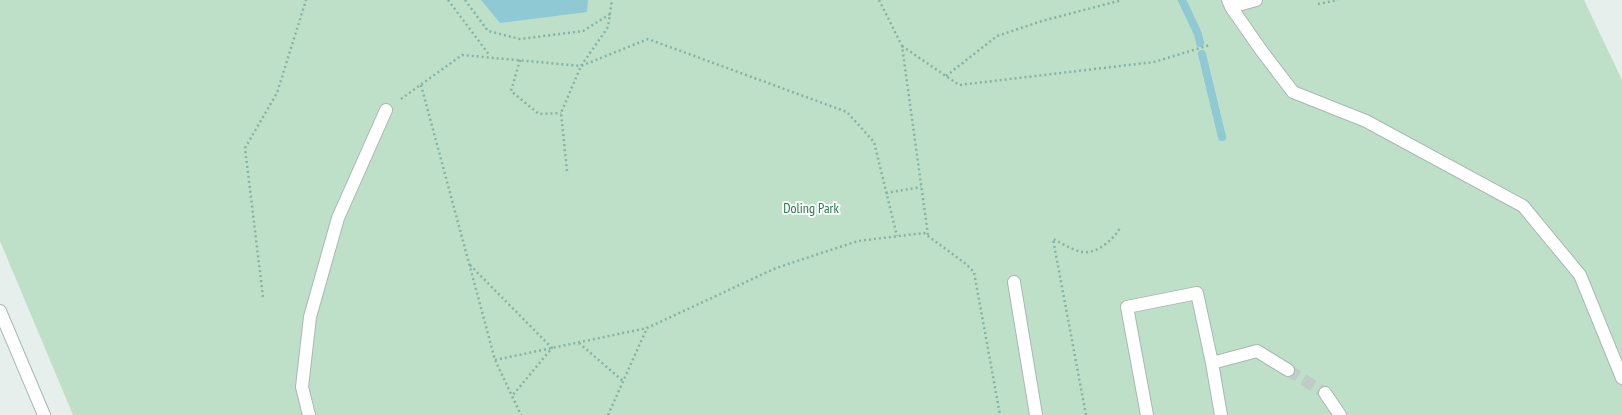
<svg xmlns="http://www.w3.org/2000/svg" width="1622" height="415" viewBox="0 0 1622 415" font-family="'PT Sans Narrow',sans-serif">
	<rect width="100%" height="100%" fill="#e6efeb"/>
	<path fill="#bfe0c8" d="M0 0H1584L1622 80V415H73L0 241Z"/>
	<path fill="#8ec9d4" d="M481 0H588L587 12 500 23Z"/>
	<g fill="none" stroke-linecap="round" stroke-linejoin="round">
		<path stroke="#8ec9d4" stroke-width="8" d="M1182 0 1198 34 1200 43
			M1202 54 1222 137"/>
		<path stroke="#bfccc8" stroke-width="12" stroke-dasharray="12 6" stroke-linecap="butt" d="M1288 370 1325 393"/>
		<g stroke="#a8b8b2" stroke-width="14">
			<path id="minor" d="M1228 0 1231 7 1261 50 1293 92 1366 121 1523 206 1580 275 1622 378
				M1231 7 1256 0
				M1014 282 1036 415
				M0 311 44 415
				M1212 363 1221 415
				M1325 393 1340 415
				M309 415 302 387 310 317 338 218 386 110
				M1147 415 1127 307 1197 293 1212 363 1257 351 1288 370"/>
		</g>
		<path stroke="#86b3a5" stroke-width="2.5" stroke-dasharray="2 3" stroke-linecap="butt" d="M448 0 490 56
			M465 0 488 31 520 39 583 31 610 14
			M879 0 902 46 928 235
			M1318 4 1338 0
			M902 46 959 85 1154 62 1210 45
			M520 60 511 91 539 114 561 113
			M946 76 997 36 1042 21 1122 0
			M421 85 495 360 521 415
			M401 99 462 55 581 66 608 27 612 0
			M567 171 561 113 581 66 648 39 847 112 874 142 897 236
			M886 193 921 187
			M470 265 552 348 512 396
			M263 297 245 148 277 93 306 0
			M579 343 623 381
			M495 360 647 328
			M608 415 647 328 776 268 858 241 924 233 966 264 974 272 1000 415
			M1086 415 1053 239C1062 243 1072 250 1082 252 1097 254 1113 240 1120 228"/>
		<use href="#minor" stroke="#fff" stroke-width="12"/>
	</g>
	<g text-anchor="middle" dominant-baseline="central" stroke-width="4" stroke-linejoin="round" paint-order="stroke">
		<g font-size="14" fill="#2d7a4b" stroke="#f7fbf9">
			<text x="811" y="208">Doling Park</text>
		</g>
	</g>
</svg>
